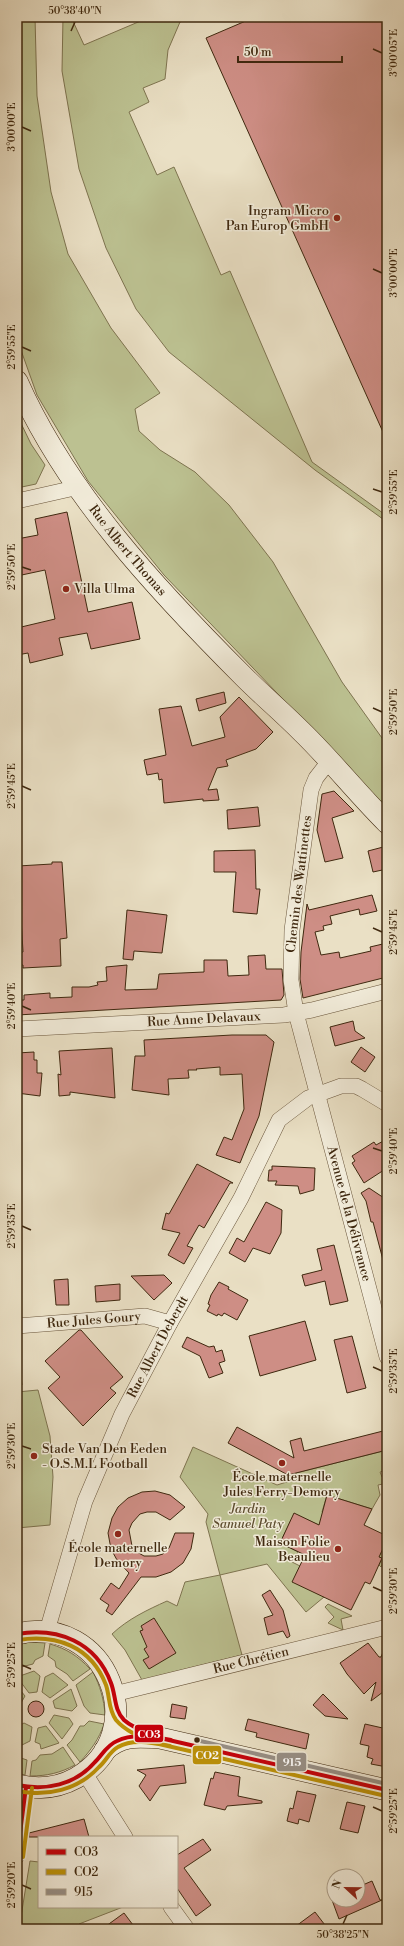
<svg xmlns="http://www.w3.org/2000/svg" width="404" height="1946" viewBox="0 0 404 1946" font-family="'Libre Bodoni',serif">
	<rect width="100%" height="100%" fill="#eae0c5"/>
	<filter id="stains"><feTurbulence type="fractalNoise" baseFrequency=".005" numOctaves="4"/><feColorMatrix values="0 0 0 0 .2 0 0 0 0 .09 0 0 0 0 .02 0 0 0 .5 -.17"/></filter>
	<radialGradient id="worn" r=".72"><stop offset=".6" stop-color="#630" stop-opacity="0"/><stop offset="1" stop-color="#630" stop-opacity=".3"/></radialGradient>
	<path fill="#bcc191" stroke="#7e7450" d="M17 17H35L37 96 51 192 68 254 111 328 160 393 135 409 139 431 160 450 195 472 229 505 273 562 342 682 387 745V808L164 575 88 481 37 395 17 339Z
		M63 17H71L84 45 150 17H192L180 22 168 50 165 79 143 88 149 102 129 112 157 175 174 167 221 275 230 271 312 462 387 516V522L315 470 169 352 136 309 106 248 79 169 62 71Z
		M17 415 31 444 45 465 36 484 17 488Z
		M17 1338 22 1385 17 1386Z
		M38 1390 50 1436 53 1477 50 1525 17 1528V1392Z
		M193 1447 277 1485 290 1481 288 1475 387 1450V1470L380 1472 382 1477 387 1476V1498L383 1484 378 1485 380 1495 372 1509 327 1495 322 1512 324 1513 319 1525 294 1514 280 1543 298 1552 292 1562 300 1566 324 1597 306 1612 267 1564 220 1575 242 1655 142 1680 125 1650 112 1634C128 1619 147 1610 167 1601L177 1606 185 1582 220 1575 206 1522 208 1514 180 1477Z
		M387 1540V1555L381 1567 379 1565 382 1559 379 1557Z
		M328 1604 352 1616 341 1619 343 1630 328 1623 334 1617 325 1607Z
		M30 1642 45 1643 43 1656 35 1660 33 1664 17 1668V1645Z
		M50 1644C67 1649 78 1656 90 1669L73 1681 67 1674 56 1667 55 1661 48 1656Z
		M34 1671 40 1676 37 1692 29 1693 17 1677Z
		M93 1672C100 1686 104 1699 105 1715L90 1713 84 1706 76 1685Z
		M53 1673 68 1685 50 1698 42 1692 45 1677Z
		M17 1686 25 1696 21 1703 17 1702Z
		M71 1689 77 1706 72 1711 55 1708 53 1701Z
		M54 1715 69 1718 73 1724 62 1739 49 1723Z
		M89 1721 104 1724C99 1739 91 1750 80 1762L67 1745 72 1740 80 1726H84Z
		M24 1723 32 1727 30 1741 22 1745 17 1743V1727Z
		M46 1726 59 1743 41 1749 40 1744 35 1742 38 1728Z
		M63 1747 75 1765C60 1773 47 1776 30 1776L32 1761 36 1760 40 1755 52 1754Z
		M17 1751 20 1752 21 1758 27 1760 25 1775 17 1773Z
		M30 1861 39 1862V1907H123L79 1924V1929H19Z"/>
	<path fill="#ce8e85" stroke="#3f280f" d="M255 17H387V441L206 38Z
		M67 512 88 612 132 602 140 639 91 649 87 633 59 638 63 655 30 663 28 653 17 655V628L55 619 45 570 17 576V539L38 535 35 519Z
		M224 692 226 703 199 711 196 699Z
		M239 697 273 732 256 749 226 760 228 766 217 768 208 790 217 789 219 800 203 801V799L164 803 162 779 159 780 158 773 147 775 144 760 166 755 159 709 181 706 192 746 225 737 220 717Z
		M334 791 354 811 332 818 343 858 325 862 317 830 322 794Z
		M258 807 260 826 228 829 227 810Z
		M387 846V869L373 872 368 851Z
		M255 850 256 889H260L257 914 233 912 236 872H214V851Z
		M52 862H62L67 938 60 939 61 966 23 968V965H17V953L23 952 18 866 52 864Z
		M372 895 377 911 360 915 359 909 330 916 332 924 323 926 324 930 315 932 321 955 339 952 340 958 371 951 370 947 387 943V977L303 998 300 979 301 952 307 904 309 910Z
		M127 910 167 915 162 953 134 951 133 960 123 959Z
		M265 955 266 969H282L284 995 281 1000 17 1015V1000H24V995L50 993V998L72 997V987H89L98 985 97 982 107 981 106 967 127 965 125 990 157 989 159 974 204 972V960H227L228 976 249 975 248 956Z
		M353 1021 355 1031 365 1038 335 1046 330 1027Z
		M232 1035H266L274 1042 259 1116 240 1163 216 1155 224 1137 232 1140 244 1109 242 1074 220 1075V1067L196 1069 197 1070H188L189 1078 168 1079 169 1095 132 1090 135 1056H145L144 1040Z
		M361 1047 375 1057 365 1072 351 1062Z
		M112 1048 115 1098 70 1092V1095L59 1096 58 1074 61 1075 59 1051Z
		M34 1052V1060H37V1073H42L40 1096 17 1093V1053Z
		M387 1139V1168L364 1183 352 1163 355 1161 352 1156 374 1142 376 1145Z
		M197 1164 233 1183H230L204 1228 199 1225 187 1246 193 1248 184 1264 168 1255 180 1233 162 1229 166 1213 169 1214Z
		M272 1166 315 1168 314 1190 300 1194 298 1186 275 1185 277 1181H268L269 1170H272Z
		M369 1188 387 1200V1259L383 1260 373 1222H371L366 1201 361 1193Z
		M266 1202 282 1210 281 1233 270 1254 253 1248 245 1262 229 1253 237 1238 244 1242Z
		M334 1245 348 1301 330 1305 325 1281 305 1286 302 1275 322 1270 317 1249Z
		M164 1275 172 1283 154 1300 131 1276Z
		M68 1279 69 1305H56L54 1280Z
		M219 1282 229 1287 228 1289 248 1300 237 1320 224 1313 222 1316 218 1314 217 1316 207 1311 210 1305 208 1304 211 1295Z
		M120 1284V1300L96 1302 95 1286Z
		M305 1321 316 1360 260 1376 249 1336Z
		M79 1330H81L123 1377 110 1388 116 1393 83 1426 48 1388 60 1377 45 1361Z
		M352 1336 366 1388 347 1393 334 1340Z
		M187 1337 209 1347 214 1346 216 1352 222 1350 225 1361 219 1363 223 1373 209 1378 200 1356 182 1347Z
		M237 1427 294 1458 290 1441 301 1438 304 1451 387 1430V1450L288 1475 228 1443Z
		M155 1491 170 1495 185 1507 170 1520 156 1512H147L140 1514 132 1523 129 1530 132 1546 137 1552 144 1556H156L163 1554 169 1548 175 1533H194L191 1549 183 1563 171 1572 156 1577H141L112 1615 106 1611 109 1605 100 1599 111 1583 119 1589 129 1573 117 1560 111 1549 108 1533 112 1518 118 1507 128 1498 142 1492Z
		M327 1495 372 1509 364 1525 387 1536V1540L379 1557 382 1558 373 1578 370 1584 365 1582 351 1610 292 1582 305 1555 280 1543 294 1513 319 1525Z
		M270 1590 283 1610 290 1636 287 1638 283 1631 268 1635 264 1618 273 1615 262 1595Z
		M154 1618 176 1653 149 1669 143 1660 149 1657 144 1649 147 1647 140 1631 143 1630 141 1626Z
		M368 1643 379 1657H381L383 1652H387V1689L371 1701 376 1682 364 1694 347 1674 340 1663Z
		M323 1694 348 1719 325 1716 313 1705Z
		M28 1709a8 8 0 1 1 16 0a8 8 0 1 1-16 0Z
		M172 1704 187 1707 185 1719 170 1717Z
		M248 1719 309 1734 306 1749 256 1737 257 1733 245 1730Z
		M365 1724 387 1729V1767L371 1764 373 1759 367 1757 369 1746 360 1744Z
		M184 1765 186 1783 160 1786 150 1801 139 1786 146 1775 137 1770Z
		M215 1772 240 1777 238 1796 262 1801V1803L227 1806 225 1810 204 1805 211 1778 213 1779Z
		M297 1791 316 1795 309 1822 299 1819 298 1824 287 1821 290 1808 293 1809Z
		M347 1802 365 1806 358 1833 340 1829Z
		M84 1819 89 1837H29V1833Z
		M203 1839 211 1850 184 1868 211 1905 196 1916 177 1888V1855Z
		M372 1881 380 1900H382L339 1919 332 1900H358V1887Z
		M315 1912 328 1929H292Z
		M124 1913 136 1929H102Z"/>
	<g fill="none" stroke-linecap="round" stroke-linejoin="round">
		<g stroke="#6a563c" stroke-width="16">
			<g id="street">
				<path d="M17 501 79 487"/>
				<path id="s1" d="M330 760 316 778 311 790 292 930 291 980 296 1013 387 1357"/>
				<path id="s2" d="M17 1029 284 1015 312 1010 387 991"/>
				<path id="s3" d="M17 1326 145 1316 170 1323"/>
				<path id="s4" d="M47 1631 85 1501 122 1414 170 1323 241 1198 279 1120 308 1098 341 1086H356L362 1089 387 1104"/>
				<path id="s5" d="M114 1694 387 1627"/>
				<path d="M84 1772 125 1837"/>
				<path d="M17 1856 26 1787"/>
				<path d="M171 1907 187 1929"/>
			</g>
		</g>
		<g stroke="#3f280f" stroke-width="22">
			<g id="secondary">
				<path id="s6" d="M17 381C67 494 157 590 244 677 262 695 282 712 301 731 331 760 357 793 387 823"/>
				<path d="M17 1634C106 1612 155 1733 76 1778 58 1788 37 1790 17 1785"/>
				<path d="M105 1750C123 1734 138 1737 160 1738L387 1790"/>
			</g>
		</g>
		<use href="#street" stroke="#f1ebd9" stroke-width="15"/>
		<use href="#secondary" stroke="#f1ebd9" stroke-width="21"/>
		<g stroke="#f1ebd9" stroke-width="7">
			<path id="bus-1" d="M17 1634C58 1627 96 1642 111 1683 116 1696 114 1710 124 1720 134 1729 148 1733 160 1738L387 1790
				M17 1785C46 1791 75 1785 95 1762 102 1755 107 1745 117 1741 133 1733 154 1737 171 1740
				M17 1856 26 1787"/>
		</g>
		<g stroke="#f1ebd9" stroke-width="7">
			<path id="bus-2" d="M18 1640C56 1634 91 1646 106 1685 110 1697 108 1709 116 1720 127 1733 144 1738 159 1744L386 1796
				M17 1791C47 1797 78 1790 99 1767 106 1761 110 1751 118 1747 133 1738 154 1743 170 1746
				M23 1857 32 1788"/>
		</g>
		<g stroke="#f1ebd9" stroke-width="7">
			<path id="bus-3" d="M196 1740 387 1784"/>
		</g>
		<use href="#bus-1" stroke="#c5000a" stroke-width="4"/>
		<use href="#bus-2" stroke="#bc9108" stroke-width="4"/>
		<use href="#bus-3" stroke="#978f86" stroke-width="4"/>
	</g>
	<path fill="none" stroke="#3f280f" stroke-width="1.5" d="M71 31 75 22M373 49 382 53M22 127 31 131M373 269 382 273M22 347 31 351M373 489 382 492M22 567 31 570M373 708 382 712M22 786 31 790M373 928 382 932M22 1006 31 1010M373 1148 382 1151M22 1226 31 1230M373 1367 382 1371M22 1446 31 1449M373 1587 382 1591M22 1665 31 1669M373 1807 382 1811M22 1885 31 1889M343 1924 347 1915"/>
	<g fill="#8f2418" stroke="#f1ebd9" stroke-width="1.5">
		<circle cx="337" cy="218" r="4"/>
		<circle cx="66" cy="589" r="4"/>
		<circle cx="34" cy="1456" r="4"/>
		<circle cx="282" cy="1463" r="4"/>
		<circle cx="118" cy="1534" r="4"/>
		<circle cx="338" cy="1549" r="4"/>
	</g>
	<circle fill="#3f280f" stroke="#f1ebd9" stroke-width="1.5" cx="197" cy="1740" r="3.5"/>
	<g text-anchor="middle" dominant-baseline="central" stroke-width="3" stroke-linejoin="round" paint-order="stroke">
		<g font-size="13" fill="#3f280f" stroke="#f1ebd9" text-anchor="end">
			<text x="329" y="211">Ingram Micro<tspan x="329" dy="15">Pan Europ GmbH</tspan></text>
			<text x="74" y="589" text-anchor="start">Villa Ulma</text>
			<text x="42" y="1449" text-anchor="start">Stade Van Den Eeden<tspan x="42" dy="15">- O.S.M.L Football</tspan></text>
			<text x="282" y="1477" text-anchor="middle">École maternelle<tspan x="282" dy="15">Jules Ferry-Demory</tspan></text>
			<text x="330" y="1542">Maison Folie<tspan x="330" dy="15">Beaulieu</tspan></text>
			<text x="118" y="1548" text-anchor="middle">École maternelle<tspan x="118" dy="15">Demory</tspan></text>
		</g>
		<g font-size="13" fill="#3f280f" stroke="#f1ebd9">
			<text stroke="none"><textPath href="#s6" startOffset="203">Rue Albert Thomas</textPath></text>
			<text transform="translate(299 884) rotate(-83)">Chemin des Wattinettes</text>
			<text stroke="none"><textPath href="#s2" startOffset="187">Rue Anne Delavaux</textPath></text>
			<text stroke="none"><textPath href="#s1" startOffset="468">Avenue de la Délivrance</textPath></text>
			<text stroke="none"><textPath href="#s3" startOffset="77">Rue Jules Goury</textPath></text>
			<text stroke="none"><textPath href="#s4" startOffset="306">Rue Albert Deberdt</textPath></text>
			<text stroke="none"><textPath href="#s5" startOffset="141">Rue Chrétien</textPath></text>
		</g>
		<g font-size="13" font-style="italic" fill="#5e4e30" stroke="#f1ebd9">
			<text x="248" y="1509">Jardin<tspan x="248" dy="15">Samuel Paty</tspan></text>
		</g>
	</g>
	<g stroke="#f1ebd9" stroke-width="1.5">
		<rect x="134" y="1724" width="30" height="19" rx="4" fill="#c5000a"/>
		<rect x="192" y="1745" width="30" height="20" rx="4" fill="#bc9108"/>
		<rect x="276" y="1752" width="31" height="20" rx="4" fill="#978f86"/>
	</g>
	<g font-size="11" text-anchor="middle" font-weight="bold" fill="#fff">
		<text x="149" y="1738">CO3</text>
		<text x="207" y="1759">CO2</text>
		<text x="292" y="1766">915</text>
	</g>
	<rect width="404" height="1946" fill="none" stroke="#eae0c5" stroke-width="44"/>
	<rect x="38" y="1836" width="140" height="72" fill="#f1ebd9" stroke="#aa9d88"/>
	<rect x="46" y="1849" width="20" height="6" fill="#c5000a" stroke="#aa9d88"/>
	<text x="74" y="1856" font-size="12" fill="#3f280f">CO3</text>
	<rect x="46" y="1869" width="20" height="6" fill="#bc9108" stroke="#aa9d88"/>
	<text x="74" y="1876" font-size="12" fill="#3f280f">CO2</text>
	<rect x="46" y="1889" width="20" height="6" fill="#978f86" stroke="#aa9d88"/>
	<text x="74" y="1896" font-size="12" fill="#3f280f">915</text>
	<g transform="translate(346 1888) rotate(292)"><circle r="19" fill="#f1ebd9" stroke="#aa9d88"/>
	<path d="M0-3L7 15L0 10L-7 15Z" fill="#8f2418"/>
	<text y="-6" font-size="11" font-weight="bold" text-anchor="middle" fill="#3f280f">N</text>
	</g>
	<path d="M238 56v6h104v-6" fill="none" stroke="#3f280f" stroke-width="2"/>
	<text x="244" y="56" font-size="12" fill="#3f280f" stroke="#f1ebd9" stroke-width="3" paint-order="stroke">50 m</text>
	<rect x="22" y="22" width="360" height="1902" fill="none" stroke="#3f280f" stroke-width="1.5"/>
	<g font-size="10" text-anchor="middle" fill="#3f280f">
		<text x="75" y="14">50°38'40"N</text>
		<text transform="translate(393 53) rotate(-90)" y="4">3°00'05"E</text>
		<text transform="translate(11 127) rotate(-90)" y="4">3°00'00"E</text>
		<text transform="translate(393 273) rotate(-90)" y="4">3°00'00"E</text>
		<text transform="translate(11 347) rotate(-90)" y="4">2°59'55"E</text>
		<text transform="translate(393 492) rotate(-90)" y="4">2°59'55"E</text>
		<text transform="translate(11 567) rotate(-90)" y="4">2°59'50"E</text>
		<text transform="translate(393 712) rotate(-90)" y="4">2°59'50"E</text>
		<text transform="translate(11 786) rotate(-90)" y="4">2°59'45"E</text>
		<text transform="translate(393 932) rotate(-90)" y="4">2°59'45"E</text>
		<text transform="translate(11 1006) rotate(-90)" y="4">2°59'40"E</text>
		<text transform="translate(393 1151) rotate(-90)" y="4">2°59'40"E</text>
		<text transform="translate(11 1226) rotate(-90)" y="4">2°59'35"E</text>
		<text transform="translate(393 1371) rotate(-90)" y="4">2°59'35"E</text>
		<text transform="translate(11 1446) rotate(-90)" y="4">2°59'30"E</text>
		<text transform="translate(393 1591) rotate(-90)" y="4">2°59'30"E</text>
		<text transform="translate(11 1665) rotate(-90)" y="4">2°59'25"E</text>
		<text transform="translate(393 1811) rotate(-90)" y="4">2°59'25"E</text>
		<text transform="translate(11 1885) rotate(-90)" y="4">2°59'20"E</text>
		<text x="343" y="1938">50°38'25"N</text>
	</g>
	<rect width="100%" height="100%" filter="url(#stains)"/>
	<rect width="100%" height="100%" fill="url(#worn)"/>
</svg>
